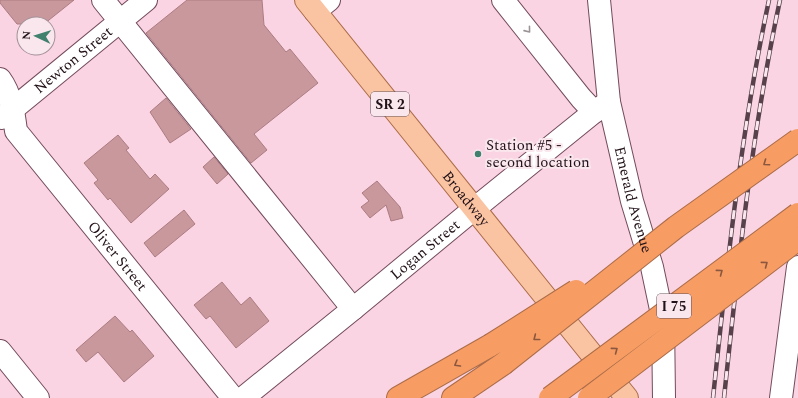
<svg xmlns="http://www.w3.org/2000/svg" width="798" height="398" viewBox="0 0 798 398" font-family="Spectral,serif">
	<rect width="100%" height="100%" fill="#fad4e3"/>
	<path fill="#c9989d" stroke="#ab7c81" d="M0 0H74L44 24H17L0 3Z
		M187 0H262L264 25 286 52 290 49 318 83 254 134 267 150 251 163 146 33Z
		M166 98 191 129 170 143 150 112Z
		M118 135 129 148 126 150 150 179 155 174 169 189 131 223 110 198 108 200 94 183 98 180 84 163Z
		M214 157 228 174 217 184 203 167Z
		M377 181 400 207 403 218 391 221 386 205 370 218 361 207 369 201 362 193Z
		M184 210 195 224 155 257 144 243Z
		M222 282 241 305 250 297 269 321 236 348 210 316 206 319 194 305Z
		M115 316 130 332 132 330 154 356 124 382 98 352 86 362 76 350Z"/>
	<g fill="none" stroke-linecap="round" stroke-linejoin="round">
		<g stroke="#734b5c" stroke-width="24">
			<g id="minor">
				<path d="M103 0 353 309"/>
				<path d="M503 0 581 98 594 112"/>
				<path id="s1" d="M599 0 609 102 632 201 652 267 663 319 664 398"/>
				<path d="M315 11 329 0"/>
				<path id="s2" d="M0 79C11 94 14 114 16 131L233 398"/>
				<path id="s3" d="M2 118 146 0"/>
				<path d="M0 351 38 398"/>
				<path id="s4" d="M243 398 353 309 474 209 594 112 609 102"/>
				<path d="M781 398 798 267"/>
			</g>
		</g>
		<g stroke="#ac6c49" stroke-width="24">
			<g id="major">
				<path id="s5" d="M306 0 627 398"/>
			</g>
		</g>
		<g stroke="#ac6c49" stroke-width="24">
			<path id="highway" d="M398 398 491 345
				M453 398 503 364"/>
		</g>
		<use href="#minor" stroke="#fff" stroke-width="22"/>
		<use href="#major" stroke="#fac4a2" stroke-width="22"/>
		<use href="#highway" stroke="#f79d64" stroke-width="22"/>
		<g stroke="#57424b" stroke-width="4.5">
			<path id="rail" d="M713 398C727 265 741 131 769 0
				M724 398C738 265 752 131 780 0"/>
		</g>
		<use href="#rail" stroke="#fae7ee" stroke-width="3" stroke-dasharray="9" stroke-linecap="butt"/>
		<g stroke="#ac6c49" stroke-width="24" stroke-linecap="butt">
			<path id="highway-bridge" d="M491 345 576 291
				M503 364 676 227 798 140
				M550 398 798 214
				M589 398 798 239"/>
		</g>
		<use href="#highway-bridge" stroke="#f79d64" stroke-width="22"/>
	</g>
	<defs><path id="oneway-chevron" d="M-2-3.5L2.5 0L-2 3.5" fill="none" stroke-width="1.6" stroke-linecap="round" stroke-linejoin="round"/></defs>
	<use stroke="#9b9497" href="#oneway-chevron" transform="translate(528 30) rotate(51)"/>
	<g stroke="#8c573e">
		<use href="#oneway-chevron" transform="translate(766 163) rotate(145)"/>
		<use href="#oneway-chevron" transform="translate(765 264) rotate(-37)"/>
		<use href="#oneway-chevron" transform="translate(720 272) rotate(-37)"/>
		<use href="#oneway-chevron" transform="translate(536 338) rotate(142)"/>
		<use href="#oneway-chevron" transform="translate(615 350) rotate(-37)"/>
		<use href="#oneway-chevron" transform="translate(457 364) rotate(150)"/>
	</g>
	<circle fill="#41806d" stroke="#fae7ee" stroke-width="1.5" cx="478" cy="154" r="4"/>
	<g text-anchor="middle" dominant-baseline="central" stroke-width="4" stroke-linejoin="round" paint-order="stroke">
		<g fill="#fae7ee" stroke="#625158" stroke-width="1">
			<rect x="371" y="92" width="38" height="24" rx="3"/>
			<rect x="657" y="294" width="34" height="24" rx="3"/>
		</g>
		<g font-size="14" font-weight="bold" fill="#211118">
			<text x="390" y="104">SR 2</text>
			<text x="674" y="306">I 75</text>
		</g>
		<g font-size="15" fill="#211118" stroke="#fae7ee">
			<text stroke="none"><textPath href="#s3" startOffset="92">Newton Street</textPath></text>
			<text stroke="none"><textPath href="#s5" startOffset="255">Broadway</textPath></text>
			<text stroke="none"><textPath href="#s1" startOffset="203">Emerald Avenue</textPath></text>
			<text stroke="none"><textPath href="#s4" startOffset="235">Logan Street</textPath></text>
			<text stroke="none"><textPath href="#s2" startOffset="216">Oliver Street</textPath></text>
		</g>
		<g font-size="15" fill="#211118" stroke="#fae7ee" text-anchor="start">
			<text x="486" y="145">Station #5 -<tspan x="486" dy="17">second location</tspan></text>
		</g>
	</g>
	<g transform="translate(36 36) rotate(274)"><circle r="19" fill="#fae7ee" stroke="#a39198"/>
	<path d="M0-3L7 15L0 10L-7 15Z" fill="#41806d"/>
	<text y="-6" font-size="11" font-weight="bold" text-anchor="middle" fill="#211118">N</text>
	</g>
</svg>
